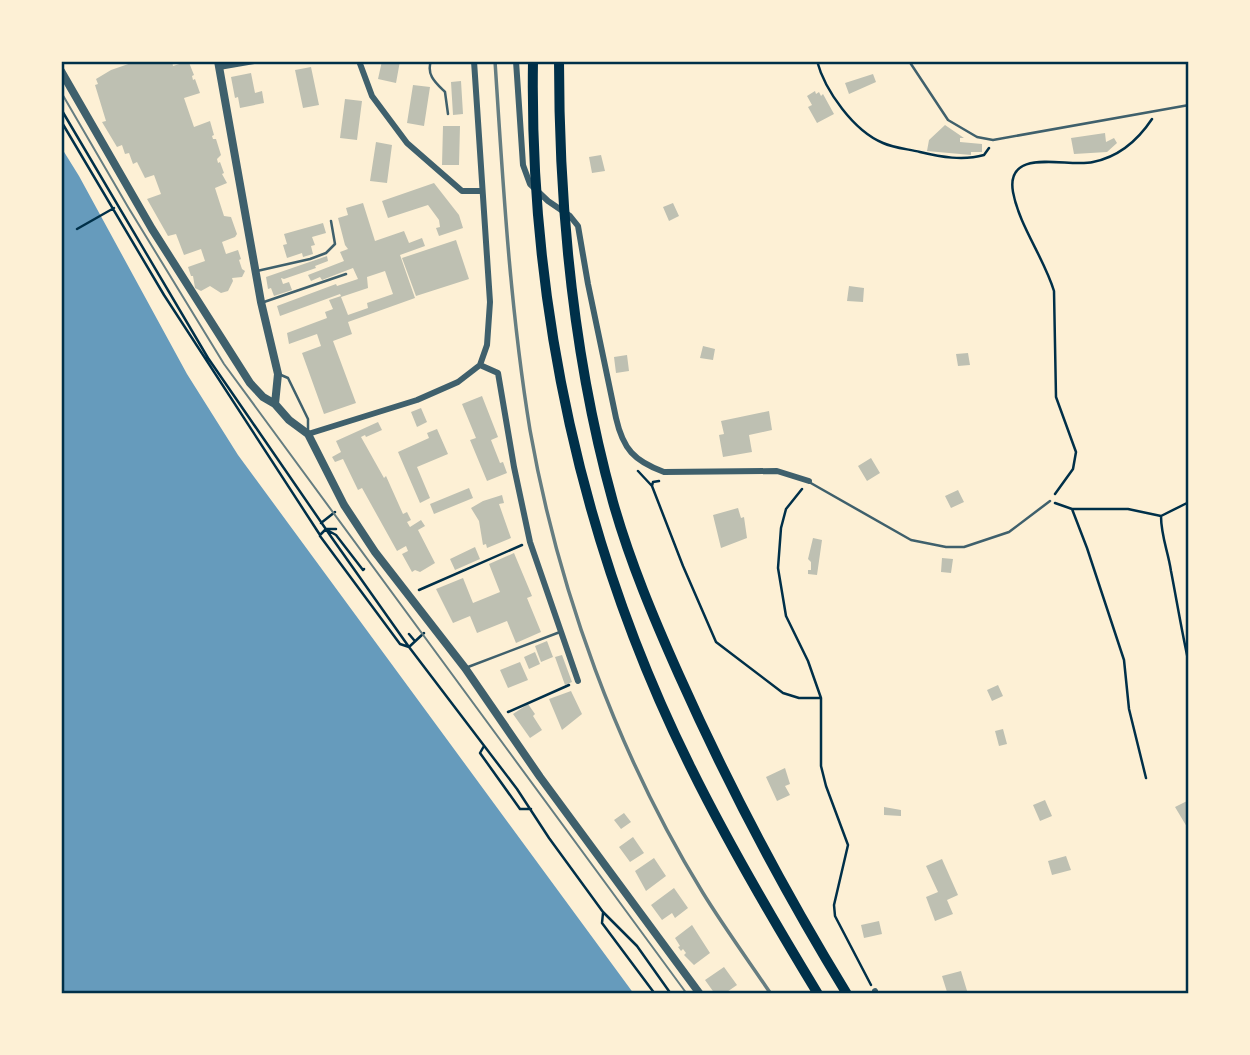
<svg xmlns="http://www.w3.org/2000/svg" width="1250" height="1055" viewBox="0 0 1250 1055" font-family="'Archivo Narrow',sans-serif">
	<rect width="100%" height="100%" fill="#fdf0d5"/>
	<path fill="#669bbc" d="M61 147 79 176 187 374 238 455 634 994H61Z"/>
	<path fill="#bec0b2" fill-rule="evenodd" d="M137 61H172L173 66 189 61 190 65 194 75 192 76 193 80 195 79 200 93 184 98 194 127 210 121 214 135 212 136 213 139H216L221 155 217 159 218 163 220 162 224 173 222 174 227 183 215 188 224 216 231 217 237 234 235 237 222 242 226 254 238 250 241 259 239 260 242 269 245 271 242 277 232 278 233 281 228 291 221 293 210 286 201 291 195 288 193 276H191L188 267 205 261 201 249 184 255 176 234 168 236 147 199 161 194 154 175 145 178 137 162 133 164 129 153 125 154 122 145 117 147 102 122 106 121 95 85 98 84 96 79 111 70Z
		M382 61H400L396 83 378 79Z
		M311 67 319 105 303 108 295 70Z
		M251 73 255 93 262 91 264 103 240 108 238 97 235 98 231 77Z
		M873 74 876 82 849 94 845 83Z
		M461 81 463 114 453 115 451 82Z
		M413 85 430 87 424 126 407 123Z
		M815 91 816 94 819 92 821 96 823 94 834 114 817 123 808 107 812 105 807 96Z
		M345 99 362 101 357 140 340 138Z
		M945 125 964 138H960V142L982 144V152H971V155L927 151 929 140Z
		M443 126H460L459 165H442Z
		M1105 133 1106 142 1114 138 1117 143 1107 152 1074 154 1071 138Z
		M376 142 392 145 387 183 370 181Z
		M601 155 605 171 592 173 589 157Z
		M434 183 459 215 463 228 439 236 436 228 440 227 439 220 428 205 388 218 382 201Z
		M363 203 375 241 404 231 409 243 422 238 425 246 400 255 415 298 348 322 352 334 333 341 356 403 324 414 302 353 321 346 317 334 289 344 287 333 327 318 325 312 333 309 329 300 341 296 340 294 280 316 277 306 336 284 337 286 358 279 353 268 322 280 320 277 311 281 308 275 344 261 340 252 348 249 345 245 338 218 348 215 346 208ZM385 271 393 294 367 303 368 308 348 315 341 297 368 288 367 277Z
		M673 203 679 216 669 221 663 207Z
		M323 223 326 233 312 237 315 245 311 246 313 254 303 257 302 253 287 258 283 245 287 244 284 234Z
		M456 240 469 279 416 296 402 258Z
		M327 256 328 261 315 266 316 268 284 279 281 278 283 284 289 282 292 290 274 296 271 288 268 289 266 277Z
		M849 286 864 288 863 302 847 301Z
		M703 346 715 349 713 360 700 358Z
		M968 353 970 365 958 366 956 354Z
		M627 355 629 371 616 373 614 357Z
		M482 396 498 437 491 440 500 463 503 462 507 473 487 481 470 440 476 438 462 404Z
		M421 408 427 422 417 427 411 412Z
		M769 411 772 430 749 435 752 452 723 457 719 435 724 434 721 421Z
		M378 422 382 430 366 437 365 435 361 437 384 478 386 476 403 514 407 512 411 520 407 522 410 527 421 520 425 526 418 530 435 563 420 572 415 570 412 572 402 554 408 551 406 546 397 551 362 488 358 490 343 459 335 462 332 457 341 452 336 441Z
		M437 429 448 454 417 467 430 498 420 503 398 452 429 438 427 433Z
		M871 458 880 473 867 481 858 466Z
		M469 488 473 498 434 514 430 504Z
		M958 490 964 502 951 508 945 496Z
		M502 495 504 503 499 504 511 538 487 548 486 544 483 545 479 521 471 508 483 501Z
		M738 508 741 518 744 517 747 538 721 548 713 515Z
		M813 538 822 540 817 575 808 574V570H811V562L808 559Z
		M475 547 480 559 455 570 450 559Z
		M514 553 532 596 527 598 541 632 516 643 507 621 477 633 470 616 453 623 436 589 463 578 473 603 500 592 489 564Z
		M942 558 953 559 951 573 941 572Z
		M547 641 553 657 541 662 535 646Z
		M535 652 540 664 529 669 524 657Z
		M562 655 572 682 565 685 555 657Z
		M520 662 528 680 508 688 500 670Z
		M998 685 1003 696 992 701 987 690Z
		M571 691 582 714 562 730 549 699Z
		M528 704 535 714 533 716 542 730 530 738 513 714Z
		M1003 729 1007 744 999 746 995 731Z
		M785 768 790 784 785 786 790 795 777 801 766 777Z
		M1045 800 1052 816 1040 821 1033 805Z
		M1189 800V826L1187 827 1175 807Z
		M884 807 901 810V816L884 815Z
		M624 813 631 822 621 829 614 820Z
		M633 837 644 853 630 862 619 847Z
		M1066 856 1071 870 1052 875 1048 861Z
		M654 858 666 876 646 891 635 871Z
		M942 859 958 895 947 900 953 914 935 921 926 897 938 892 926 866Z
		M674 888 688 908 675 918 672 913 662 920 651 905Z
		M879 921 882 934 864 938 861 925Z
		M692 925 710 953 694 965 684 955 686 953 683 949 681 951 678 947 680 946 675 938Z
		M724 967 737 985 724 994H715L705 980Z
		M961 971 968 994 947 992 942 976Z"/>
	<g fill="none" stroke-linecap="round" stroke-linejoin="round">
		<path stroke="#003049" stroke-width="2.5" d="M817 61C825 91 854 131 883 143 894 148 908 149 920 152 941 157 963 161 984 155L989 148
			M61 109 208 358 332 538 409 647 517 789 549 838 603 912 637 946 671 994
			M61 121 164 295 320 535 326 529H336
			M77 229 114 208
			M638 471 652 486
			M659 481 653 482 652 486 683 566 716 642 783 693 799 698H821
			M802 489 786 509 781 528 778 568 786 616 808 661 821 698V766L826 786 848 845 834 905 835 916 871 985
			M1055 494 1073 469 1076 452 1056 397 1054 291C1044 258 1019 225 1013 192 1005 146 1068 168 1093 162 1118 157 1138 140 1152 119
			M1055 503 1072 509H1128L1161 516C1161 536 1168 551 1171 571 1177 602 1182 633 1189 664
			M1072 509 1087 548 1124 660 1129 709 1146 778
			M1161 516 1189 502
			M321 523 335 512
			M327 530 336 535 363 570 364 569
			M320 536 400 644 409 647
			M419 590 522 545
			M409 634 414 640
			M409 647 424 633
			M508 712 569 685
			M484 746 480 753 520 809H531
			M603 913 602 923 655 994"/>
		<path stroke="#3f606c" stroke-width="2.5" d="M431 61C426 75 436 83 445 92L448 114
			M909 61 948 120 977 137 993 140 1189 105
			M257 271 310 259 326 253 335 244 331 221
			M264 302 346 274
			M281 375 288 378 308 419V430
			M809 482 911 540 946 547H964L1009 532 1050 501
			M468 667 560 632"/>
		<path stroke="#3f606c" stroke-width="6" d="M359 61 372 96 407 143 462 191H482
			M516 61 523 165 530 184 548 201 570 216 578 226 588 284 616 418C623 449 634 461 664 472L777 471 809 481
			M219 67 254 61
			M480 365 498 373 514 467 530 542 578 681
			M308 434 417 400 458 382 480 365 487 345 490 302 474 61
			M875 991 876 994"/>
		<path stroke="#3f606c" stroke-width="8" d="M218 61 261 302 278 374 275 404 289 420 308 434 344 505 375 552 465 668 540 777 700 994
			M61 71 152 229 250 383 263 397 275 404"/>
		<path stroke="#003049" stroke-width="10" d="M533 61C529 305 582 549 691 768 729 845 773 920 818 994
			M559 61C559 210 573 358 613 502 630 562 654 619 679 675 728 785 784 891 847 994"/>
		<path stroke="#657d81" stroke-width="2" d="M61 92 128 207 224 364 687 994"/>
		<path stroke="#657d81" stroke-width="3.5" d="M495 61C503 184 510 308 530 430 558 589 618 755 703 893 724 927 748 960 771 994"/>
	</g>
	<rect width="1250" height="1055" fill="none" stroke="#fdf0d5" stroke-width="126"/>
	<rect x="63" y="63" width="1124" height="929" fill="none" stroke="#003049" stroke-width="2.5"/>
</svg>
